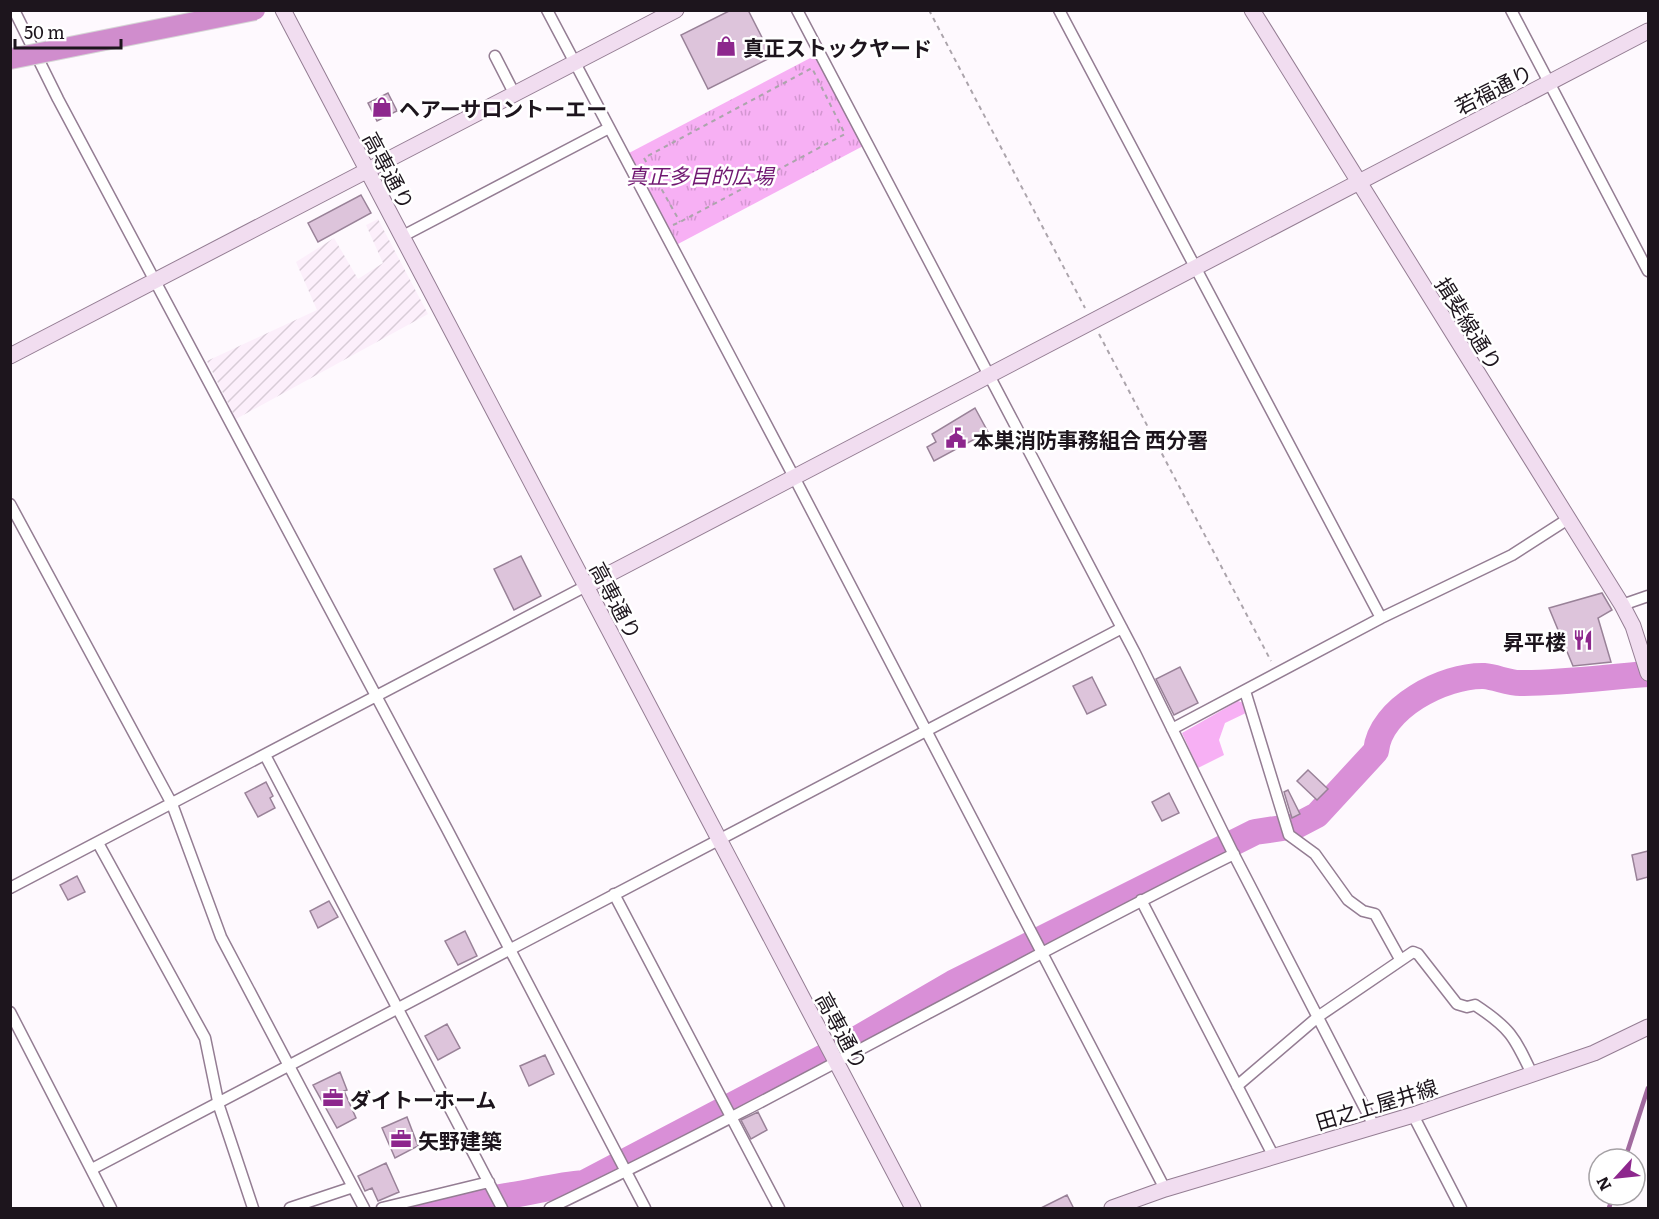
<svg xmlns="http://www.w3.org/2000/svg" width="1659" height="1219" viewBox="0 0 1659 1219" font-family="Literata,'Noto Sans JP',serif">
	<defs>
		<pattern id="industrial-furrows" width="10" height="10" patternUnits="userSpaceOnUse" patternTransform="scale(1.5)"><rect width="10" height="10" fill="#fceffb"/><path d="M-1 1l2-2M0 10L10 0M9 11l2-2" fill="none" stroke="#d8ccd7"/></pattern>
		<pattern id="park-tufts" width="24" height="20" patternUnits="userSpaceOnUse" patternTransform="scale(1.5)"><rect width="24" height="20" fill="#f7b0f4"/><path d="M3 7l-1-3M5 7V3M7 7l1-3M15 17l-1-3M17 17v-4M19 17l1-3" fill="none" stroke="#d396d1"/></pattern>
	</defs>
	<rect width="100%" height="100%" fill="#fef9fe"/>
	<path fill="url(#industrial-furrows)" d="M378 219 428 314 236 419 207 361 317 310 296 262 334 238 358 279 383 263 366 225Z"/>
	<path fill="#f7b0f4" d="M1238 701 1247 704 1248 712 1225 723 1219 740 1224 755 1198 768 1182 733Z"/>
	<path fill="url(#park-tufts)" d="M816 55 865 145 678 244 629 153Z"/>
	<g fill="none" stroke-linecap="round" stroke-linejoin="round">
		<path stroke="#a16a9f" stroke-width="4.5" d="M1625 1159 1648 1088
			M1609 1208 1613 1195"/>
		<path stroke="#d98fd7" stroke-width="26" d="M421 1208C447 1200 473 1201 500 1197 529 1193 556 1185 584 1183L843 1047 953 983 1255 832 1296 826 1317 815 1376 751C1380 708 1444 675 1484 676 1496 677 1508 683 1520 683 1563 683 1606 677 1648 674"/>
	</g>
	<path fill="#ddc4db" stroke="#998298" stroke-width="1.5" d="M731 10H748L772 57 708 89 681 35Z
		M388 93 397 111 377 121 368 103Z
		M361 195 371 213 318 242 308 223Z
		M975 408 988 432 934 461 927 447 936 442 932 434Z
		M521 556 541 596 514 610 494 569Z
		M1602 593 1612 610 1598 618 1611 662 1573 666 1549 608Z
		M1180 667 1198 703 1174 715 1156 679Z
		M1092 677 1106 705 1087 714 1073 686Z
		M1308 770 1328 789 1317 800 1297 781Z
		M266 782 273 796 270 798 275 808 258 817 245 793Z
		M1288 790 1300 814 1292 818 1284 792Z
		M1169 793 1179 813 1162 821 1152 802Z
		M1648 851V877L1637 880 1632 855Z
		M77 876 85 892 68 900 60 885Z
		M329 901 338 917 318 928 310 911Z
		M465 931 477 956 458 965 445 941Z
		M447 1024 460 1048 438 1060 425 1036Z
		M545 1055 554 1074 529 1086 520 1066Z
		M340 1072 347 1090 344 1091 356 1118 337 1128 313 1085Z
		M758 1112 767 1130 751 1139 741 1120Z
		M407 1117 418 1146 395 1158 382 1128Z
		M386 1163 399 1192 378 1201 372 1188 365 1191 358 1176Z
		M1067 1195 1074 1209H1039Z"/>
	<g fill="none" stroke-linecap="round" stroke-linejoin="round">
		<g stroke="#947d93" stroke-width="13">
			<path id="street" d="M14 10 58 99 447 829 645 1208
				M547 10 794 477 1165 1189
				M797 10 1135 653 1232 851 1374 1126
				M1059 10 1381 618
				M1511 10 1648 271
				M495 56 515 95
				M401 237 609 128
				M10 504 172 804 221 937 364 1208
				M1622 605 1648 596
				M1245 691 1289 835 1315 854 1348 900 1363 911 1375 914 1400 959
				M1172 729 1381 618 1512 555 1568 519
				M265 755 502 1208
				M98 843 205 1038 219 1106 253 1208
				M10 888 586 586
				M614 894 779 1208
				M1141 900 1274 1157
				M10 1012 111 1208
				M1237 1086 1319 1016 1413 952 1418 954 1457 1004 1467 1007 1475 1005C1510 1028 1514 1036 1532 1074
				M1413 1115 1461 1208
				M92 1169 1122 628
				M290 1208 353 1187
				M382 1208 489 1182
				M550 1208C782 1097 1004 968 1234 854"/>
		</g>
		<g stroke="#947d93" stroke-width="17">
			<path id="secondary" d="M283 10 913 1208
				M1252 10 1622 605 1633 626 1648 673
				M10 356 676 10
				M586 586 1648 31
				M1112 1208 1165 1189 1413 1115 1594 1053 1648 1027"/>
		</g>
		<path stroke="#aca5ac" stroke-width="2" stroke-dasharray="4.5 4.5" stroke-linecap="butt" d="M929 10 1085 308
			M673 225 680 222 845 134 812 68 644 158 680 222
			M1099 334 1271 661"/>
		<use href="#street" stroke="#fff" stroke-width="10"/>
		<use href="#secondary" stroke="#f1ddf0" stroke-width="15"/>
		<g stroke="#d6d5d6" stroke-width="22" stroke-linecap="butt">
			<path id="highway-bridge" d="M10 59 255 10"/>
		</g>
		<use href="#highway-bridge" stroke="#d08dcd" stroke-width="20"/>
	</g>
	<defs>
		<g id="shop-bare" transform="scale(1.62)"><path d="M-5-2.5h2.3a2.7 3.5 0 0 1 5.4 0H5L5.5 6h-11ZM-1.5-2.5h3a1.5 2.3 0 0 0-3 0Z" fill="#8d278d" stroke="#fff" stroke-width="2.5" paint-order="stroke"/></g>
		<g id="civic-bare" transform="scale(1.62)"><path d="M-.6-6.5H3V-4.5H.6V-3L4-1V1h2V6H-6V1h2V-1L-.6-3ZM-1.2 2.5V6h2.4V2.5Z" fill="#8d278d" stroke="#fff" stroke-width="2.5" paint-order="stroke"/></g>
		<g id="restaurant-bare" transform="scale(1.62)"><path d="M-5-6h1v4h1v-4h1v4h1v-4h1v5L-1.5 .5V6h-2V.5L-5-1ZM5-6V6H3V1.5H1.5Q1.5-4 5-6Z" fill="#8d278d" stroke="#fff" stroke-width="2.5" paint-order="stroke"/></g>
		<g id="office-bare" transform="scale(1.62)"><path d="M-6-3h4V-5.5h4V-3h4V5H-6ZM-1-4.5V-3h2v-1.5ZM-6 0V1H6V0Z" fill="#8d278d" stroke="#fff" stroke-width="2.5" paint-order="stroke"/></g>
	</defs>
	<g fill-rule="evenodd">
		<use href="#shop-bare" x="726" y="46"/>
		<use href="#shop-bare" x="382" y="107"/>
		<use href="#civic-bare" x="956" y="438"/>
		<use href="#restaurant-bare" x="1583" y="640"/>
		<use href="#office-bare" x="333" y="1098"/>
		<use href="#office-bare" x="401" y="1139"/>
	</g>
	<g text-anchor="middle" dominant-baseline="central" stroke-width="5" stroke-linejoin="round" paint-order="stroke">
		<g font-size="21" font-weight="bold" fill="#1d151d" stroke="#fff" text-anchor="start">
			<text x="743" y="46">真正ストックヤード</text>
			<text x="399" y="107">ヘアーサロントーエー</text>
			<text x="973" y="438">本巣消防事務組合 西分署</text>
			<text x="1566" y="640" text-anchor="end">昇平楼</text>
			<text x="350" y="1098">ダイトーホーム</text>
			<text x="418" y="1139">矢野建築</text>
		</g>
		<g font-size="21" fill="#1d151d" stroke="#fff">
			<text transform="translate(1493 88) rotate(-27)">若福通り</text>
			<text transform="translate(390 170) rotate(62)">高専通り</text>
			<text transform="translate(1470 323) rotate(58)">揖斐線通り</text>
			<text transform="translate(617 600) rotate(62)">高専通り</text>
			<text transform="translate(843 1030) rotate(62)">高専通り</text>
			<text transform="translate(1376 1103) rotate(-17)">田之上屋井線</text>
		</g>
		<g font-size="21" font-style="italic" fill="#701771" stroke="#fff">
			<text x="700" y="174">真正多目的広場</text>
		</g>
	</g>
	<rect width="1659" height="1219" fill="none" stroke="#1d151d" stroke-width="24"/>
	<g transform="translate(1617 1177) rotate(243)"><circle r="28" fill="#ffffff" stroke="#a5a1a5" stroke-width="1.5"/>
	<path d="M0-4.5L10 22L0 15L-10 22Z" fill="#8d278d"/>
	<text y="-9" font-size="16" font-weight="bold" text-anchor="middle" fill="#1d151d">N</text>
	</g>
	<path d="M15 39v9h106v-9" fill="none" stroke="#1d151d" stroke-width="3"/>
	<text x="24" y="39" font-size="18" fill="#1d151d" stroke="#ffffff" stroke-width="4.5" paint-order="stroke">50 m</text>
</svg>
